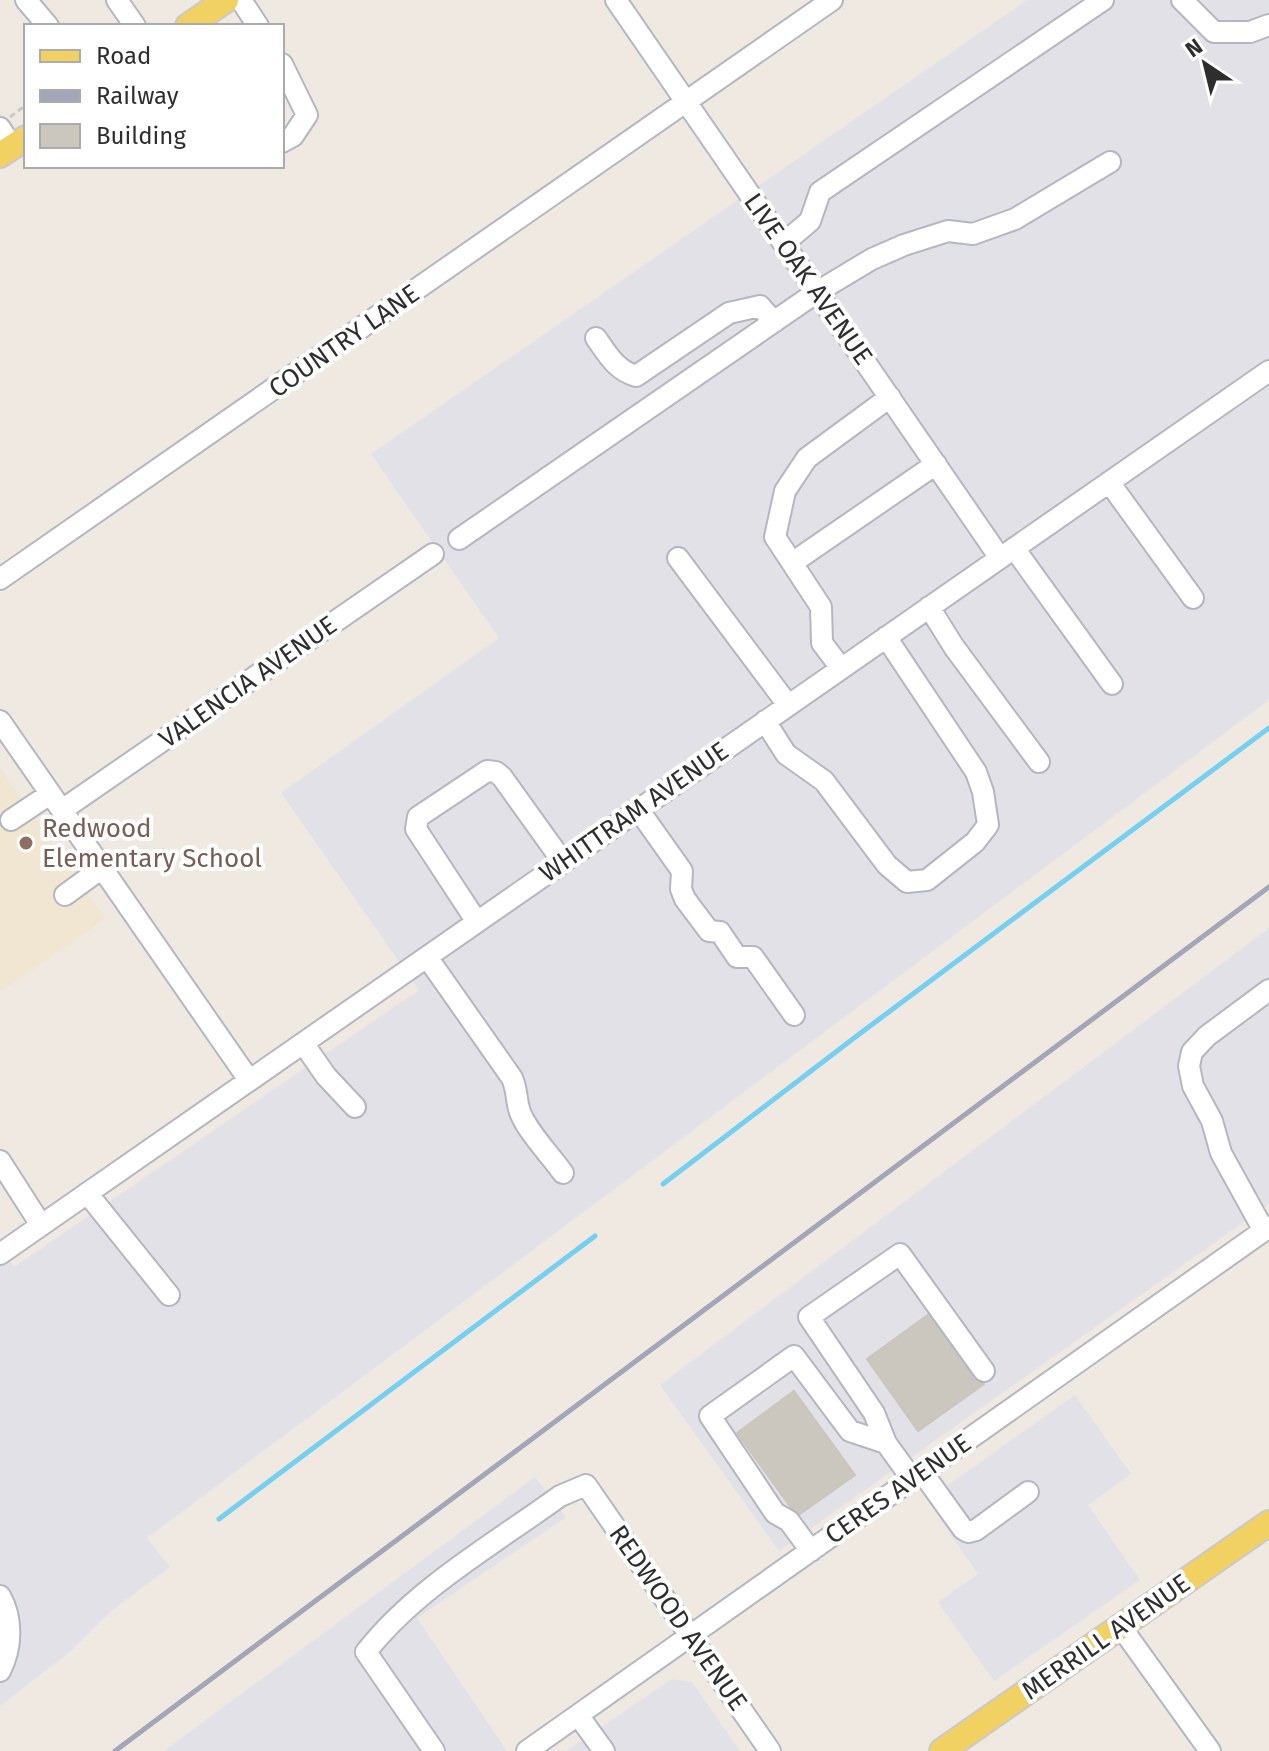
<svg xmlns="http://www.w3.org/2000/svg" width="1269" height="1751" viewBox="0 0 1269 1751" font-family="'Fira Sans',sans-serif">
	<rect width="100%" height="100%" fill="#efe9e1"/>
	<path fill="#e3e1e8" d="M1027 0H1269V700L147 1538 170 1567 111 1611 72 1650 0 1706V1247L14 1267 419 990 281 793 499 638 371 454Z
		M1269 928V1204L779 1551 660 1385Z
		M1075 1395 1131 1474 1088 1505 1140 1580 994 1681 938 1602 978 1574 927 1500Z
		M535 1477 566 1517 417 1618 507 1751H164Z
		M672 1679 692 1682 740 1751H566Z"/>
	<path fill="#f0e6d1" d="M0 768 105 919 0 992Z"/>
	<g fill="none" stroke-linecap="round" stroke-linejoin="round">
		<path stroke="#75cff0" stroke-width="5" d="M663 1184 858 1035 1269 728
			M219 1519 595 1236"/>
	</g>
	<path fill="#cbc7bf" stroke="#cbc5ba" stroke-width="2" d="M932 1312 984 1384 918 1431 867 1359Z
		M794 1391 855 1475 797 1516 737 1433Z"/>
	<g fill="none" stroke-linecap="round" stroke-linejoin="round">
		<g stroke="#b4b7c1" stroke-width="24">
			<path id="minor" d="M26 0 48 26
				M117 0 135 26
				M241 0 258 26
				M616 0 1000 558
				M1182 0 1214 32H1250L1269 25
				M282 64 307 115 293 136 282 142
				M0 128 12 147
				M784 243 810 221 820 192 1103 0
				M596 338C608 355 616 370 636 376L729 313 760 306 774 322
				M1109 482 1193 598
				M459 539 817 292 872 259 904 245 948 231 973 234 1015 219 1110 162
				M1014 548 1112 684
				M678 558 788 705
				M792 563 936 464
				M0 579 832 0
				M929 607 954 647 1039 762
				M841 668 822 643 821 607 775 537 785 491 807 458 890 397
				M0 721 249 1080
				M765 721 786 754 824 781 887 865 907 882 927 880 975 842 988 825 983 792 976 772 886 637
				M638 809 682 871 681 889 685 899 709 931 720 932 737 957H753L794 1015
				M62 810 433 554
				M11 820 50 794
				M65 895 102 868
				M477 922 416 829 418 817 487 771 496 772 502 777 563 862
				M427 957 512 1078C517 1089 516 1098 519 1109 524 1128 551 1156 563 1173
				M303 1043 326 1076 355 1107
				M0 1161 41 1225
				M87 1193 169 1295
				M1264 1231 1221 1153 1212 1121 1193 1086 1189 1066 1192 1052 1207 1036 1269 990
				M0 1254 1269 371
				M922 1472 963 1529 968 1532 976 1530 1028 1492
				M912 1479 886 1443 874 1413 809 1317 900 1254 984 1371
				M811 1551 789 1521 775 1513 710 1416 794 1356 850 1431 886 1443
				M0 1596C13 1619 12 1648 0 1671
				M1121 1627 1210 1751
				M578 1715 604 1751
				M434 1751 366 1652C416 1588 494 1544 560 1496L586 1485 770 1751
				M527 1751 1269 1227"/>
		</g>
		<g stroke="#c9c9c9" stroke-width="28">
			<path id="major" d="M188 26 226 0
				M0 155 26 138
				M942 1751 1269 1523"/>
		</g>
		<path stroke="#c9c9c9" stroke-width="3" stroke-dasharray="6 4" stroke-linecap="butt" d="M10 117 26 105"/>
		<use href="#minor" stroke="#fff" stroke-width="20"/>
		<use href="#major" stroke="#f2d163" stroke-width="24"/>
		<path stroke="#a3a6b8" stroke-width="5" d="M115 1751 1269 887"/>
	</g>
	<circle fill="#8d6e63" stroke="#fff" stroke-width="3" cx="26" cy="843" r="8"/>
	<g text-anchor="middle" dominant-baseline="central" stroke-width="8" stroke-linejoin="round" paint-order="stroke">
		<g font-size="26" fill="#2e2e2e" stroke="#fff">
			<text transform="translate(808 279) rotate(55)">LIVE OAK AVENUE</text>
			<text transform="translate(344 341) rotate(-35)">COUNTRY LANE</text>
			<text transform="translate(248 682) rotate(-35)">VALENCIA AVENUE</text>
			<text transform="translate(634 812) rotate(-35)">WHITTRAM AVENUE</text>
			<text transform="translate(898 1489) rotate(-35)">CERES AVENUE</text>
			<text transform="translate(678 1618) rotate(55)">REDWOOD AVENUE</text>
			<text transform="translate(1106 1637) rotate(-35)">MERRILL AVENUE</text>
		</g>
		<g font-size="26" fill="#785e54" stroke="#fff" text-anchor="start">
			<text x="42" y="828">Redwood<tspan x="42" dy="30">Elementary School</tspan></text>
		</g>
	</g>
	<rect x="24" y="24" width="260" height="144" fill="#ffffff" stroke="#ababab" stroke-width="2"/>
	<rect x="40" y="50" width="40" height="12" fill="#f2d163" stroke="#ababab" stroke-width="2"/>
	<text x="96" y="64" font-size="24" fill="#2e2e2e">Road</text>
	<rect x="40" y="90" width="40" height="12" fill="#a3a6b8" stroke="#ababab" stroke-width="2"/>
	<text x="96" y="104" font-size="24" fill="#2e2e2e">Railway</text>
	<rect x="40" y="124" width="40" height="24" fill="#cbc7bf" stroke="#ababab" stroke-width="2"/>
	<text x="96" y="144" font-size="24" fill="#2e2e2e">Building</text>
	<g transform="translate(1205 64) rotate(325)" stroke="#ffffff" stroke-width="6" paint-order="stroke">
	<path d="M0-6L14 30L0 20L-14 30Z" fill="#2e2e2e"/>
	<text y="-12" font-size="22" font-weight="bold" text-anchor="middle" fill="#2e2e2e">N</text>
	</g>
</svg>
